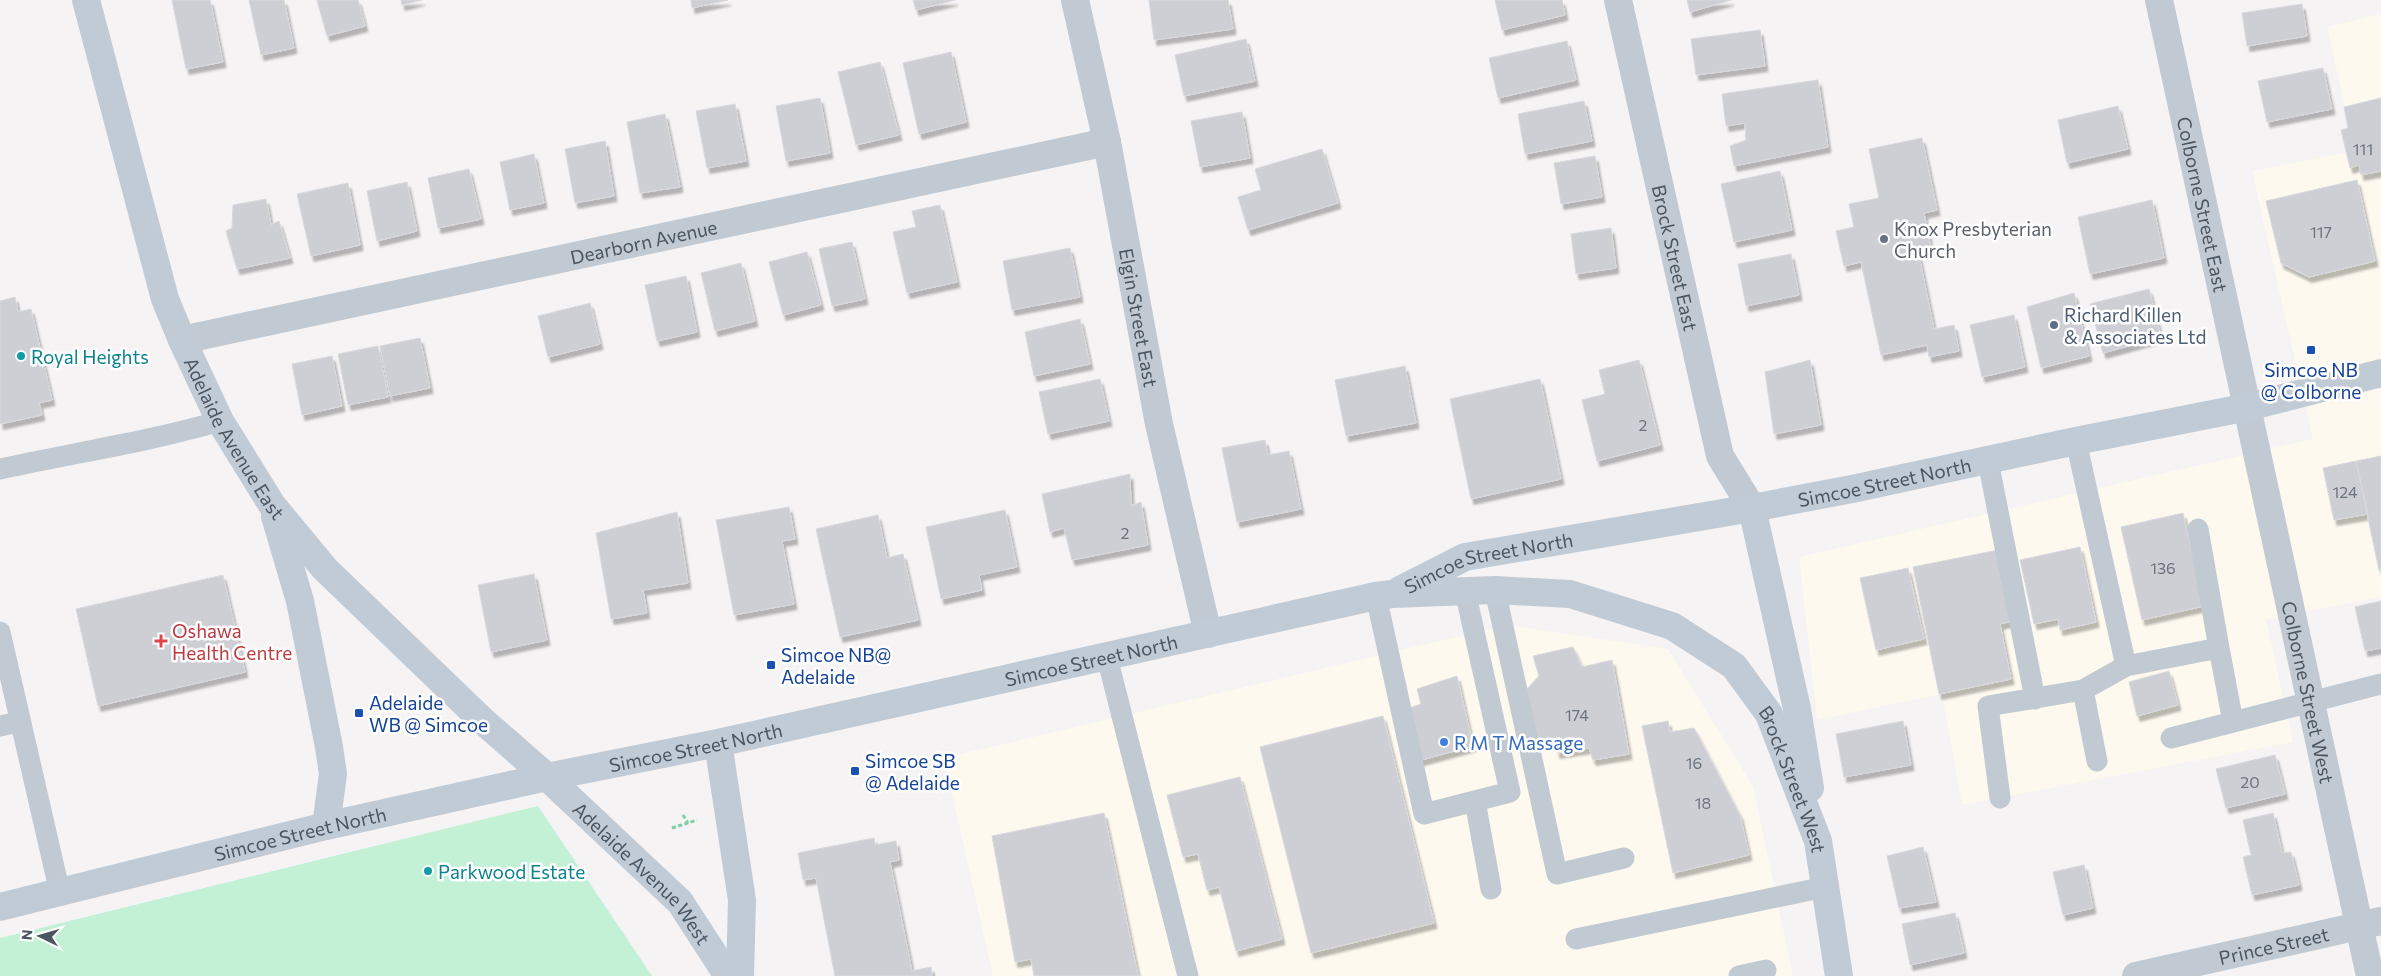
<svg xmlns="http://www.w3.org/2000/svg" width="2381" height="976" viewBox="0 0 2381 976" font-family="Commissioner,sans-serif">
	<defs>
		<filter id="shadow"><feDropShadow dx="3" dy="5.5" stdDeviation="1" flood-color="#0004"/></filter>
	</defs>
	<rect width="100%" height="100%" fill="#f5f3f3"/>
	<path fill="#fdf9ef" d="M2381 14V597L2266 620 2293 742 1962 805 1942 694 1817 720 1799 557 2313 439 2252 171 2355 151 2327 27Z
		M1507 625 1668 649 1753 786 1793 976H993L944 758Z"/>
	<path fill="#c3f1d5" d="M538 806 652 976H0V938Z"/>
	<path fill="#cdcfd5" stroke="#d7d9de" filter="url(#shadow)" d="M172 0H210L223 62 186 69Z
		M249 0H284L294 48 261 55Z
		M317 0H358L365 26 327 36Z
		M401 0H422L402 5Z
		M691 0H728L692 8Z
		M913 0H955L916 10Z
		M1149 0H1228L1233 29 1154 40Z
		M1495 0H1562L1565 15 1502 30Z
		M1687 0H1731L1690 12Z
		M2302 4 2307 36 2247 46 2242 13Z
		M1760 30 1765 66 1696 75 1691 39Z
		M1246 39 1255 81 1184 96 1175 55Z
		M1567 41 1576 80 1498 98 1489 58Z
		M951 52 966 122 919 134 903 63Z
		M880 62 899 135 856 145 838 72Z
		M2323 68 2332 109 2267 122 2258 81Z
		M1818 80 1828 147 1734 166 1730 146 1746 140 1745 123 1726 126 1722 94Z
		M820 98 830 153 786 161 776 106Z
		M2381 98V171L2361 175 2359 165 2350 168 2341 130 2348 128 2344 107Z
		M1584 101 1592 141 1525 154 1518 114Z
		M735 104 746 161 707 168 696 111Z
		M2118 106 2128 149 2067 163 2058 120Z
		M1242 112 1250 158 1200 167 1191 121Z
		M665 114 680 187 640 193 627 122Z
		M1922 138 1937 210 1924 213 1931 248 1918 251 1934 329 1954 325 1959 351 1929 357 1927 345 1881 355 1861 262 1844 266 1836 231 1854 227 1849 204 1879 198 1869 149Z
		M605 141 614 196 575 203 565 149Z
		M1322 149 1338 203 1248 230 1238 197 1261 190 1255 169Z
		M534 154 544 203 510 210 500 162Z
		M1595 156 1602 197 1561 204 1554 163Z
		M469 169 481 219 438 228 428 178Z
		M1780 171 1792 230 1734 242 1721 184Z
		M2357 180 2375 261 2309 277 2281 263 2266 201Z
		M407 182 417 231 377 241 367 191Z
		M348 183 360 245 311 256 297 194Z
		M266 199 271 225 279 221 290 258 237 269 226 231 232 228 233 205Z
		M2152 200 2164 258 2090 274 2078 217Z
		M940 205 957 282 907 293 893 232 916 227 912 211Z
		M1611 228 1616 268 1576 274 1571 234Z
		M852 242 865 299 832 306 819 249Z
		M1070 248 1080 297 1012 310 1003 261Z
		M807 252 821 305 783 315 769 262Z
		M1791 254 1799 295 1746 306 1738 264Z
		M741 263 755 321 715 331 701 273Z
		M686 276 697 332 657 341 645 285Z
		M2149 289 2161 337 2103 353 2090 304Z
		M2074 293 2089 356 2041 368 2027 307Z
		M15 297 18 312 31 309 52 400 39 403 42 415 0 424V301Z
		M590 303 600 344 548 357 538 316Z
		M2014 315 2025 367 1982 377 1970 325Z
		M1080 319 1090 364 1034 376 1025 332Z
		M420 338 430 388 390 396 380 346Z
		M378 346 388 397 348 405 338 354Z
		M332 356 342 406 302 415 292 364Z
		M1639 360 1660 445 1597 461 1582 400 1605 394 1599 370Z
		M1810 360 1821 425 1774 434 1765 372Z
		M1405 366 1416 423 1346 436 1335 380Z
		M1100 379 1109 421 1048 434 1039 392Z
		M1540 379 1561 479 1471 499 1450 399Z
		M1265 440 1268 455 1289 451 1301 509 1237 522 1222 448Z
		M2381 456V570H2379L2356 461Z
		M2356 461 2368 514 2334 520 2323 468Z
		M1130 474 1131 506 1141 502 1148 545 1072 560 1064 528 1050 532 1042 494Z
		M789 507 795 539 782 541 794 604 734 615 716 520Z
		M1005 510 1017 567 979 575 982 590 941 599 926 527Z
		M677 512 688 583 643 590 647 613 611 619 596 533Z
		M2183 513 2204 606 2142 620 2121 527Z
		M878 515 887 558 903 554 918 620 840 637 816 529Z
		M2080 547 2096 622 2060 630 2058 619 2034 624 2020 560Z
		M1998 550 2012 621 2000 624 2011 679 1939 694 1913 567Z
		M1908 568 1924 639 1876 650 1860 578Z
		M534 574 547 640 491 652 478 585Z
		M223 575 245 672 98 706 76 609Z
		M2381 601V648L2365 651 2355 607Z
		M1573 647 1582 667 1612 660 1629 754 1593 760 1589 748 1557 753 1554 738 1538 740 1526 690 1539 676 1533 656Z
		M2169 671 2178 705 2137 716 2129 682Z
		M1457 676 1473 746 1418 761 1406 709 1421 704 1417 689Z
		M1383 716 1434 923 1311 953 1260 747Z
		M1668 721 1670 732 1694 728 1740 815 1749 855 1673 873 1642 726Z
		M1903 721 1911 765 1844 777 1836 734Z
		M2275 755 2285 794 2226 808 2216 769Z
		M1240 777 1282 939 1236 951 1219 887 1207 890 1198 854 1183 857 1167 795Z
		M1104 813 1138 976H1034L1031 959 1015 962 992 836Z
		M2273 813 2282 853 2291 852 2299 885 2252 895 2243 857 2251 855 2243 820Z
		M874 838 875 845 896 841 899 860 890 862 912 971 931 967 932 976H835L816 878 803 880 798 853Z
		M1923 847 1936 902 1899 908 1887 856Z
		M2084 865 2093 908 2063 915 2053 872Z
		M1955 913 1964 953 1910 965 1902 924Z"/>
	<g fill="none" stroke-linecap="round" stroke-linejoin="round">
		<path stroke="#7ad0a6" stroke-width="3" stroke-dasharray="4 2.5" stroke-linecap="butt" d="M683 815 688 823
			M672 828 697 820"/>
		<path stroke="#c1cad2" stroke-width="21" d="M2076 441 2126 666 2219 648 2233 722 2381 684
			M1988 461 2035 699
			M0 469C73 453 148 442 220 421
			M2198 529 2219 648
			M1495 590 1557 874 1624 858
			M1465 591 1510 792 1475 801
			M1376 596 1424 814 1475 801 1491 889
			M0 632 60 893
			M1107 657 1188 976
			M2083 690 2097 761
			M0 726 19 722
			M2171 738 2233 722
			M2000 798 1988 706 2083 690 2126 666
			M1576 939 1825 887
			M1739 976 1766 970"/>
		<g stroke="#c1cad2" stroke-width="28">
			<path id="s1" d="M1075 0 1107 142 1159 424 1208 634"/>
			<path id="s2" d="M1618 0 1720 456 1752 508"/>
			<path id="s3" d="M2159 0 2370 976"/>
			<path id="s4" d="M182 340 1107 142"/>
			<path id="s5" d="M2136 976 2381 921"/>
		</g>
		<g stroke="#c1cbd6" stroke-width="28">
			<path id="s6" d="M86 0 165 299 182 340 220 421 272 505 325 569 484 722 547 777 680 902 728 976"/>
			<path d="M1752 508 1797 709 1810 788"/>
			<path d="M275 516 300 601 329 747 333 774 326 826"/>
			<path id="s7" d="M1400 590 1465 557 1752 508 1852 489 2076 441 2248 407 2381 373"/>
			<path d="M718 743 742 900 740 976"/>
			<path id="s8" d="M0 907 326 826 547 777 718 743 1376 596 1392 594 1495 590 1570 594 1672 626 1734 666 1769 714 1818 841 1839 976"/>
		</g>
	</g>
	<circle fill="#6b7280" stroke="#fff" stroke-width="2" cx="1884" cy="239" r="5"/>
	<circle fill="#5c6f8a" stroke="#fff" stroke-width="2" cx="2054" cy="325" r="5"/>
	<g fill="#1a4fb4" stroke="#fff" stroke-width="2">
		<rect x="2306" y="345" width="10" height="10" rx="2.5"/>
		<rect x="766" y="660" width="10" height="10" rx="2.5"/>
		<rect x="354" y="708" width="10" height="10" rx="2.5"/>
		<rect x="850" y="766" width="10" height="10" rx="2.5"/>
	</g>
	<g fill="#0f9aa8" stroke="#fff" stroke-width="2">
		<circle cx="21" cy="356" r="5"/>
		<circle cx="428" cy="871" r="5"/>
	</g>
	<path fill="#e0444e" stroke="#fff" stroke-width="2" d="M158.5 633.5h5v5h5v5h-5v5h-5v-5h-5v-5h5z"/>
	<circle fill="#3f7fe0" stroke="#fff" stroke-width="2" cx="1444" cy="742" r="5"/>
	<g text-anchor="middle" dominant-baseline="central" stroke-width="5" stroke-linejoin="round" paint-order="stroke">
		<g font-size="16" fill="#6b747e">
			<text x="2363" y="148">111</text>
			<text x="2321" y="231">117</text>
			<text x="1643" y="424">2</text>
			<text x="2345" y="491">124</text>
			<text x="1125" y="532">2</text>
			<text x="2163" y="567">136</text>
			<text x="1577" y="714">174</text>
			<text x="1694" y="762">16</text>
			<text x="2250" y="781">20</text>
			<text x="1703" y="802">18</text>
		</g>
		<g font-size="19" fill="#4a5661" stroke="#fff">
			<text stroke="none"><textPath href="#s3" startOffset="209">Colborne Street East</textPath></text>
			<text stroke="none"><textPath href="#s4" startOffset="472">Dearborn Avenue</textPath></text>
			<text stroke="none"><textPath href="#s2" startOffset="264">Brock Street East</textPath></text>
			<text stroke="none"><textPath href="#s1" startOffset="324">Elgin Street East</textPath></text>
			<text stroke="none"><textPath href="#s6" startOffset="465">Adelaide Avenue East</textPath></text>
			<text stroke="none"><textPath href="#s7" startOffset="499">Simcoe Street North</textPath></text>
			<text stroke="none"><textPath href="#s7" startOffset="94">Simcoe Street North</textPath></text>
			<text stroke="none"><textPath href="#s8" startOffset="1119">Simcoe Street North</textPath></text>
			<text stroke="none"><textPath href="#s3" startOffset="708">Colborne Street West</textPath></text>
			<text stroke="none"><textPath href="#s8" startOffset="714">Simcoe Street North</textPath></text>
			<text stroke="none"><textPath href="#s8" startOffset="1915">Brock Street West</textPath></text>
			<text stroke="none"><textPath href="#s8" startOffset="309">Simcoe Street North</textPath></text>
			<text stroke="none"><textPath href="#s6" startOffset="1065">Adelaide Avenue West</textPath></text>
			<text stroke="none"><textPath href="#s5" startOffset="141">Prince Street</textPath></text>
		</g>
		<g font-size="19" fill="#5b616d" stroke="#fff" text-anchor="start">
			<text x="1894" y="228">Knox Presbyterian<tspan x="1894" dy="22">Church</tspan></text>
		</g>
		<g font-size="19" fill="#4e5e75" stroke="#fff" text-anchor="start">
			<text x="2064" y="314">Richard Killen<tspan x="2064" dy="22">&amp; Associates Ltd</tspan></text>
		</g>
		<g font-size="19" fill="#0d838f" stroke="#fff" text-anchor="start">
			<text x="31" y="356">Royal Heights</text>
			<text x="438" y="871">Parkwood Estate</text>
		</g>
		<g font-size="19" fill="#164399" stroke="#fff" text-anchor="start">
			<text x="2311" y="369" text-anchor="middle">Simcoe NB<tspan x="2311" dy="22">@ Colborne</tspan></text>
			<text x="781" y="654">Simcoe NB@<tspan x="781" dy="22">Adelaide</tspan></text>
			<text x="369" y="702">Adelaide<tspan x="369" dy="22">WB @ Simcoe</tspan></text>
			<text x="865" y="760">Simcoe SB<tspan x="865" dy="22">@ Adelaide</tspan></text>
		</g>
		<g font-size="19" fill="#be3a42" stroke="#fff" text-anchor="start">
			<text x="172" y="630">Oshawa<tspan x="172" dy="22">Health Centre</tspan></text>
		</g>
		<g font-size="19" fill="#366cbe" stroke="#fff" text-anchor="start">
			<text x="1454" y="742">R M T Massage</text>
		</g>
	</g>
	<g transform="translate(40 936) rotate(275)" stroke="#ffffff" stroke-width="4" paint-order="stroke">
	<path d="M0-4L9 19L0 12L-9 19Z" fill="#4a5661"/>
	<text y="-8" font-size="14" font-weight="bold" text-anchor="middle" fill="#4a5661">N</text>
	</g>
</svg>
